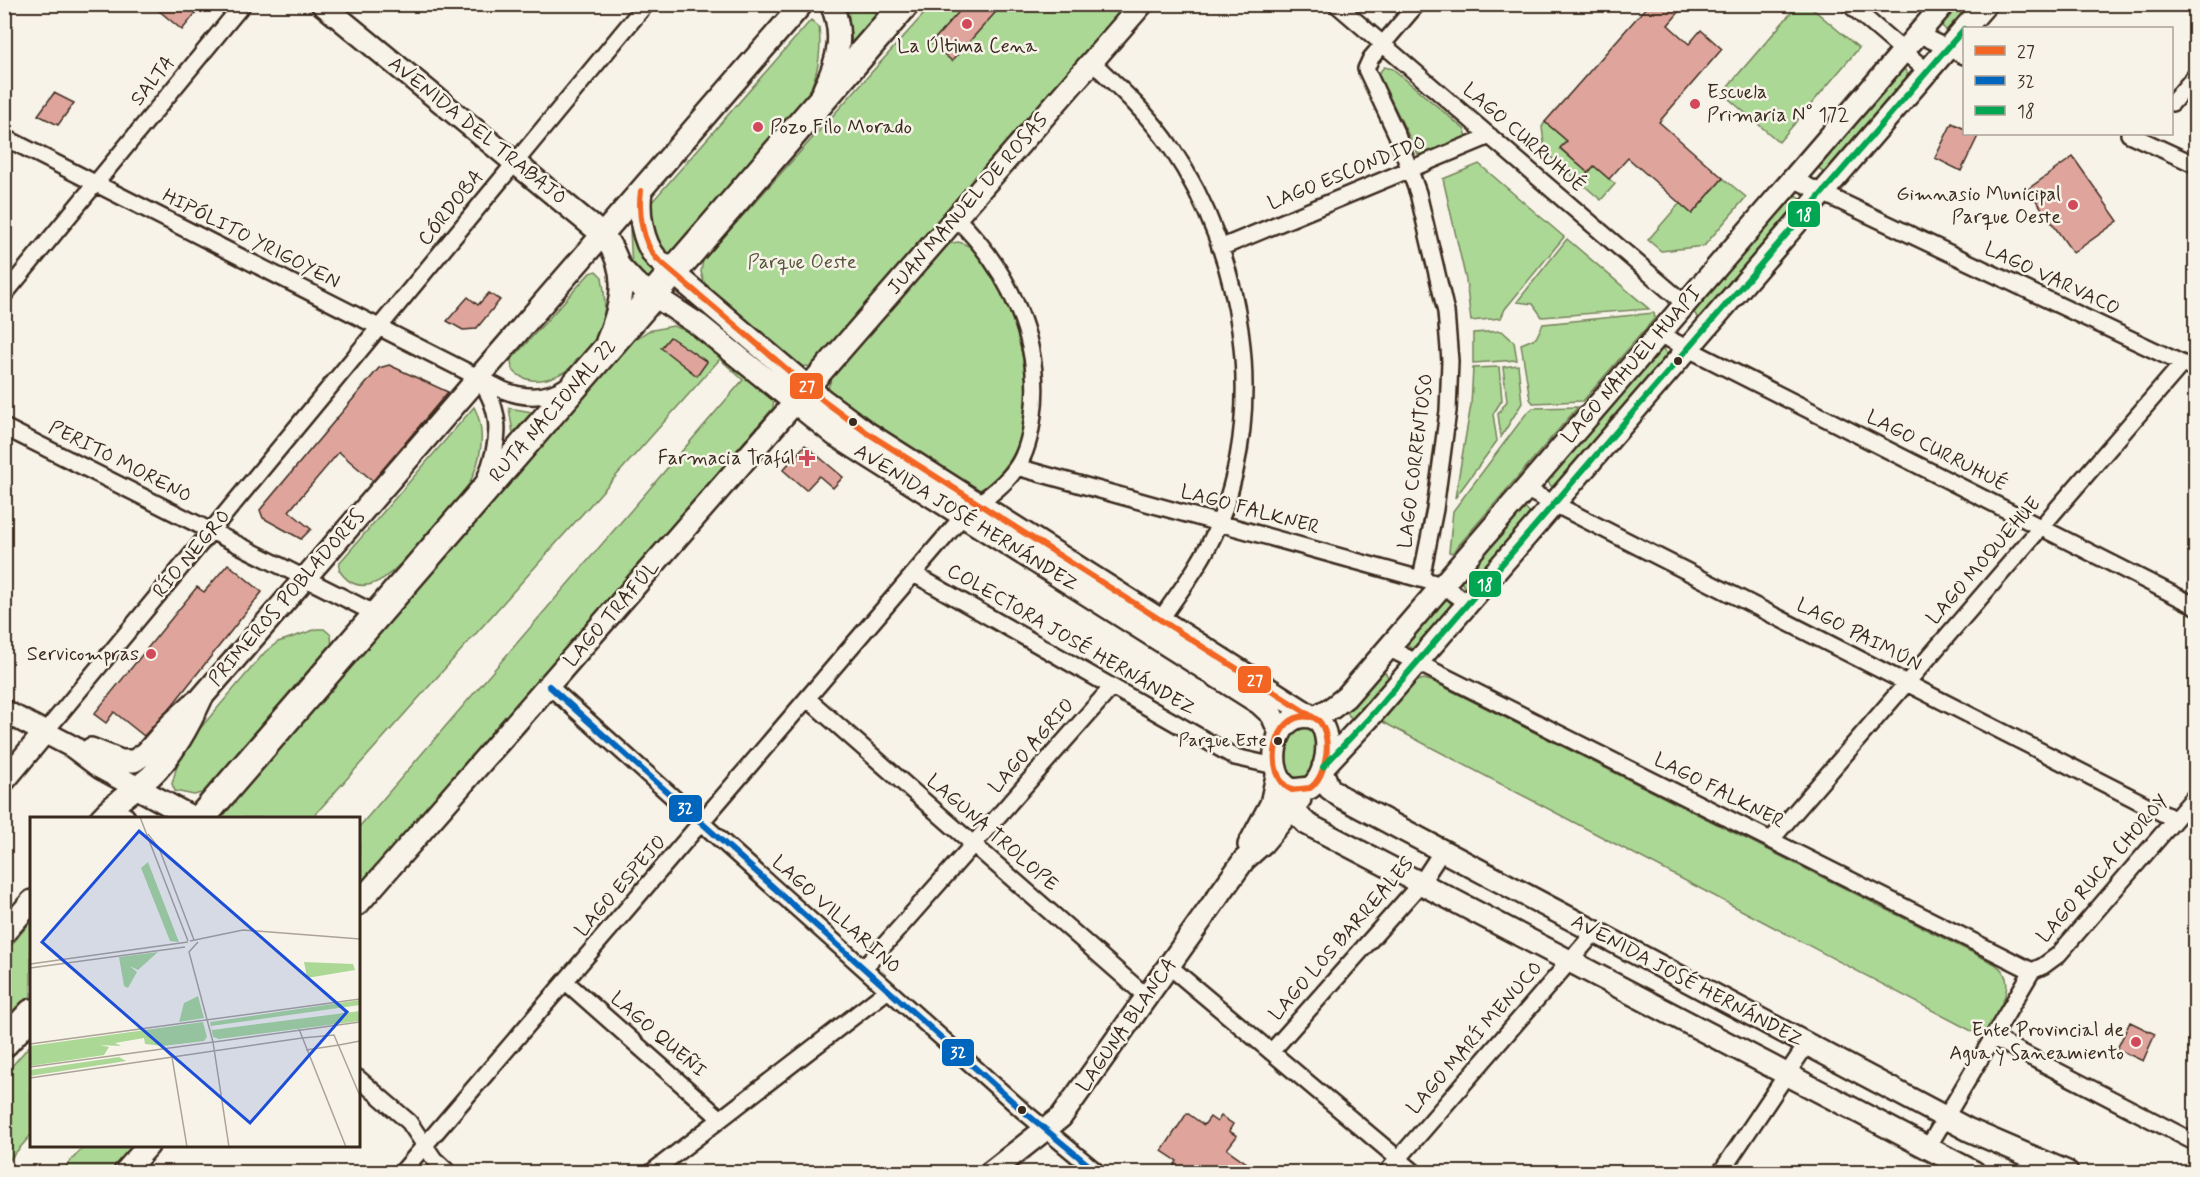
<svg xmlns="http://www.w3.org/2000/svg" width="2200" height="1177" viewBox="0 0 2200 1177" font-family="Mynerve,sans-serif">
	<rect width="100%" height="100%" fill="#f7f3e8"/>
	<filter id="ink" filterUnits="userSpaceOnUse"><feTurbulence type="fractalNoise" baseFrequency=".0167" numOctaves="2"/><feDisplacementMap in="SourceGraphic" scale="12" xChannelSelector="R" yChannelSelector="G"/><feConvolveMatrix kernelMatrix="1 2 1 2 8 2 1 2 1" color-interpolation-filters="sRGB"/></filter>
	<g filter="url(#ink)">
		<path fill="#acd896" stroke="#74815a" stroke-width="1.5" d="M932 5H1127L817 361 810 366 798 367 706 289 701 272 703 260Z
			M1798 5H1808L1859 48 1779 142 1722 93Z
			M1952 5H1976L1950 31H1947L1939 23Z
			M848 9 881 12 852 44Z
			M811 20 819 27C822 53 818 77 805 100L668 256 657 248 650 209 651 203Z
			M1384 67 1393 69 1465 130 1467 138 1425 155 1418 154 1378 74Z
			M1899 69 1905 70 1909 77 1828 173 1822 172 1817 165Z
			M1545 122 1567 141 1560 149 1588 173 1594 166 1615 184 1601 200 1545 152 1542 127Z
			M1479 164 1564 237 1505 309 1501 318 1471 321 1466 280 1443 179Z
			M1723 178 1746 197 1704 246 1661 251 1648 240 1680 203 1692 214Z
			M1792 194 1800 197 1802 202 1703 318 1697 317 1692 309Z
			M634 226 658 268 647 282 632 268 630 230Z
			M1567 239 1649 309 1542 317 1533 304 1517 302Z
			M958 242C976 245 986 265 995 280 1024 333 1047 426 998 475 991 481 985 489 976 491L967 487 834 397 828 388 832 377 941 251 948 244Z
			M596 271 602 277C606 298 606 322 597 341 584 365 535 398 512 369L511 360 590 273Z
			M1654 313 1655 318 1583 401 1533 403 1530 399 1521 344 1536 338 1543 324Z
			M673 326 701 336 774 398 773 408 359 890V827L743 380 720 359 312 818H222V811L627 345 648 331Z
			M1502 331 1514 342 1517 360 1473 363V333Z
			M1658 349 1664 350 1669 357 1557 487 1551 486 1546 479Z
			M1518 365 1522 403 1501 437 1498 414 1507 401 1503 367Z
			M1499 367 1502 400 1493 414 1497 441 1455 498 1471 405 1473 368Z
			M474 407C487 431 481 461 469 484 457 500 443 515 429 531 411 552 368 614 339 570L340 562Z
			M1578 407 1452 553 1449 552 1453 511 1526 414 1533 408Z
			M509 408 532 412 513 433Z
			M1524 507 1531 515 1469 588 1464 587 1460 579Z
			M1445 597 1453 606 1416 650 1411 649 1406 642Z
			M317 629H324L331 635 332 648 205 792 194 795 175 791 172 784 181 751 265 652 278 642Z
			M1383 670 1390 679 1354 719 1349 716 1346 708Z
			M1424 679 1434 682 1995 964C2023 982 1994 1016 1983 1037L1377 719 1414 682Z
			M1303 725C1327 734 1318 763 1306 780H1291C1283 762 1283 752 1290 733Z
			M31 921V996L5 1026V953Z
			M31 1044V1135L5 1165V1074Z
			M84 1146H138L114 1172H61Z"/>
		<path fill="#dfa59c" stroke="#3b2a1e" stroke-width="1.5" d="M151 4H203L182 30Z
			M966 4H1003L952 61 931 43Z
			M1649 4H1686L1668 25 1689 44 1701 30 1722 49 1659 122 1723 178 1692 214 1628 158 1609 179 1594 166 1588 173 1560 148 1567 141 1545 122Z
			M54 93 74 103 58 125 38 115Z
			M1952 123 1965 129V134H1979L1961 171 1935 158Z
			M2073 157 2118 221 2073 253 2028 189Z
			M489 293 500 300 476 329 463 330 447 321 468 297 478 305Z
			M670 337 707 362 697 376 661 348Z
			M389 365 448 392 373 481 339 452 289 511 311 529 301 539 263 518 260 510 379 368Z
			M805 445 843 477 833 488 819 476 806 490 783 470Z
			M228 564 262 592 170 708 144 736 114 712 106 723 94 714 197 587 204 592Z
			M2130 1022 2155 1034 2143 1061 2117 1049Z
			M1187 1113 1204 1125 1210 1117 1217 1122 1221 1116 1233 1124 1229 1131 1237 1136 1227 1149 1261 1173H1170L1177 1161 1162 1151Z"/>
		<g fill="none" stroke-linecap="round" stroke-linejoin="round">
			<g stroke="#3b2a1e" stroke-width="20">
				<path id="street" d="M1336 4 1685 304
					M1417 4 1371 58 1366 69 1397 135 1418 193 1446 312 1450 361 1448 411 1435 509 1421 579
					M1849 4 1928 72
					M1918 34 1964 56
					M1092 62C1121 89 1150 116 1172 149 1243 255 1267 403 1219 523 1204 561 1178 594 1155 627
					M2172 103 2196 75
					M2129 134 2196 165
					M4 137 503 390C525 399 547 399 568 385
					M1793 179 2196 370
					M1220 248 1490 136
					M4 295 243 4
					M1659 334 2196 606
					M478 378C504 411 500 443 485 479
					M4 427 378 615
					M1017 467 1442 585 1468 603
					M1525 489 2174 819
					M914 574 1235 757 1275 766
					M1388 648 2032 971
					M549 686 1022 1110 1097 1172
					M809 700 1147 997
					M45 732 646 4
					M1771 840 2182 364
					M1169 966 1414 1172
					M864 968 1112 687
					M566 982 721 1119
					M1992 1037 2196 1143
					M1271 1052 1421 883 1442 851
					M358 1078 409 1122 434 1159 448 1172
					M1927 1149 2032 971 2043 966 2058 955 2196 795
					M402 1172 963 516C981 501 1003 488 1017 467 1027 452 1031 433 1033 415 1043 342 1008 268 956 218
					M652 1172 888 990
					M1387 1172 1595 932
					M1721 1172 1807 1044"/>
			</g>
			<g stroke="#3b2a1e" stroke-width="26">
				<path id="secondary" d="M322 4 603 235C630 270 623 302 607 341
					M1965 28 1986 4
					M824 89C838 61 845 34 831 4
					M641 191C638 212 642 242 657 259L823 400 866 432 1319 721C1333 737 1327 776 1310 788L1292 790C1262 777 1273 710 1310 717
					M620 267 635 283 699 325 835 435 1259 703 1272 715 1280 734
					M4 711 73 747 101 768 193 818
					M1313 718 1332 708 1346 697 1944 4
					M91 749 121 761H134L146 753 171 724 195 702
					M1323 767 1369 718 1964 29
					M1322 771 1329 788 1341 797 1969 1130 2067 1172
					M1279 780 1294 811 1307 824 1974 1172
					M4 781 45 732
					M101 818C116 801 134 791 151 776 174 754 189 725 202 697L802 4
					M107 818H124
					M1249 845 1271 804 1277 776
					M358 904 1142 4
					M4 933 32 901
					M125 1172 148 1146
					M991 1172 1061 1117 1244 860 1263 843 1300 799"/>
			</g>
			<g stroke="#3b2a1e" stroke-width="32">
				<path id="highway" d="M201 818 905 4
					M4 1043 32 1013"/>
			</g>
			<use href="#street" stroke="#f7f3e8" stroke-width="15"/>
			<use href="#secondary" stroke="#f7f3e8" stroke-width="21"/>
			<use href="#highway" stroke="#f7f3e8" stroke-width="27"/>
			<g stroke="#f7f3e8" stroke-width="10">
				<path id="bus-1" d="M641 191C638 212 642 242 657 259L823 400 866 432 1319 721C1333 737 1327 776 1310 788L1292 790C1262 777 1273 710 1310 717"/>
			</g>
			<g stroke="#f7f3e8" stroke-width="10">
				<path id="bus-2" d="M549 686 1022 1110 1097 1172"/>
			</g>
			<g stroke="#f7f3e8" stroke-width="10">
				<path id="bus-3" d="M1323 767 1369 718 1964 29"/>
			</g>
			<use href="#bus-1" stroke="#f26522" stroke-width="6"/>
			<use href="#bus-2" stroke="#0065bd" stroke-width="6"/>
			<use href="#bus-3" stroke="#00a651" stroke-width="6"/>
		</g>
	</g>
	<g fill="#d1495b" stroke="#f7f3e8" stroke-width="2">
		<circle cx="967" cy="24" r="6"/>
		<circle cx="1695" cy="104" r="6"/>
		<circle cx="758" cy="127" r="6"/>
		<circle cx="2073" cy="205" r="6"/>
		<path d="M804 449h6v6h6v6h-6v6h-6v-6h-6v-6h6z"/>
		<circle cx="151" cy="654" r="6"/>
		<circle cx="2136" cy="1042" r="6"/>
	</g>
	<g fill="#3b2a1e" stroke="#f7f3e8" stroke-width="2">
		<circle cx="1678" cy="361" r="5"/>
		<circle cx="853" cy="422" r="5"/>
		<circle cx="1278" cy="741" r="5"/>
		<circle cx="1022" cy="1110" r="5"/>
	</g>
	<g text-anchor="middle" dominant-baseline="central" stroke-width="5" stroke-linejoin="round" paint-order="stroke">
		<g font-size="18" fill="#3b2a1e" stroke="#f7f3e8" text-anchor="end">
			<text x="1267" y="741">Parque Este</text>
		</g>
		<g font-size="20" fill="#3b2a1e" stroke="#f7f3e8" text-anchor="end">
			<text x="967" y="46" text-anchor="middle">La Última Cena</text>
			<text x="1707" y="92" text-anchor="start">Escuela<tspan x="1707" dy="23">Primaria N° 172</tspan></text>
			<text x="770" y="127" text-anchor="start">Pozo Filo Morado</text>
			<text x="2061" y="194">Gimnasio Municipal<tspan x="2061" dy="23">Parque Oeste</tspan></text>
			<text x="795" y="458">Farmacia Trafúl</text>
			<text x="139" y="654">Servicompras</text>
			<text x="2124" y="1030">Ente Provincial de<tspan x="2124" dy="23">Agua y Saneamiento</tspan></text>
		</g>
		<g font-size="20" fill="#3b2a1e" stroke="#f7f3e8">
			<text transform="translate(153 81) rotate(-51)">SALTA</text>
			<text transform="translate(477 131) rotate(39)">AVENIDA DEL TRABAJO</text>
			<text transform="translate(1524 138) rotate(41)">LAGO CURRUHUÉ</text>
			<text transform="translate(1347 173) rotate(-22)">LAGO ESCONDIDO</text>
			<text transform="translate(968 204) rotate(-49)">JUAN MANUEL DE ROSAS</text>
			<text transform="translate(451 208) rotate(-51)">CÓRDOBA</text>
			<text transform="translate(251 239) rotate(27)">HIPÓLITO YRIGOYEN</text>
			<text transform="translate(2052 279) rotate(25)">LAGO VARVACO</text>
			<text transform="translate(1632 365) rotate(-49)">LAGO NAHUEL HUAPI</text>
			<text transform="translate(553 411) rotate(-49)">RUTA NACIONAL 22</text>
			<text transform="translate(1937 451) rotate(27)">LAGO CURRUHUÉ</text>
			<text transform="translate(1416 461) rotate(-83)">LAGO CORRENTOSO</text>
			<text transform="translate(120 462) rotate(27)">PERITO MORENO</text>
			<text transform="translate(1250 510) rotate(15)">LAGO FALKNER</text>
			<text transform="translate(966 518) rotate(32)">AVENIDA JOSÉ HERNÁNDEZ</text>
			<text transform="translate(192 554) rotate(-50)">RÍO NEGRO</text>
			<text transform="translate(1984 561) rotate(-49)">LAGO MOQUEHUE</text>
			<text transform="translate(287 598) rotate(-49)">PRIMEROS POBLADORES</text>
			<text transform="translate(612 614) rotate(-49)">LAGO TRAFÚL</text>
			<text transform="translate(1859 635) rotate(27)">LAGO PAIMÚN</text>
			<text transform="translate(1071 640) rotate(30)">COLECTORA JOSÉ HERNÁNDEZ</text>
			<text transform="translate(1032 746) rotate(-49)">LAGO AGRIO</text>
			<text transform="translate(1719 791) rotate(27)">LAGO FALKNER</text>
			<text transform="translate(992 833) rotate(41)">LAGUNA TROLOPE</text>
			<text transform="translate(2103 869) rotate(-49)">LAGO RUCA CHOROY</text>
			<text transform="translate(621 886) rotate(-49)">LAGO ESPEJO</text>
			<text transform="translate(836 915) rotate(42)">LAGO VILLARINO</text>
			<text transform="translate(1342 939) rotate(-49)">LAGO LOS BARREALES</text>
			<text transform="translate(1687 981) rotate(28)">AVENIDA JOSÉ HERNÁNDEZ</text>
			<text transform="translate(1127 1025) rotate(-55)">LAGUNA BLANCA</text>
			<text transform="translate(658 1035) rotate(41)">LAGO QUEÑI</text>
			<text transform="translate(1475 1038) rotate(-49)">LAGO MARÍ MENUCO</text>
		</g>
		<g font-size="20" fill="#57563c" stroke="#f7f3e8">
			<text x="802" y="262">Parque Oeste</text>
		</g>
	</g>
	<g transform="translate(30 817)">
		<rect width="330" height="330" fill="#f7f3e8"/>
		<path d="M118 45 149 125 140 124 111 51ZM128 135 108 153 100 149 107 155 98 171 94 169 89 140ZM274 145 323 147 325 153 277 161ZM168 179 174 201 149 205 154 186ZM330 183V188L181 209 182 213 330 194V204L189 222 183 220 180 205ZM173 205 177 220 174 224 133 229 115 227 114 221 85 226 91 229 70 228 79 230 74 238 0 249V229ZM89 240 96 244 0 259V253Z" fill="#acd896"/>
		<path fill="none" stroke="#aca397" stroke-width="1.5" d="M110 0 158 124M118 17 129 31 164 123M160 124 213 113 330 122M168 125 159 135 183 225M0 147 158 125M0 151 155 130M269 212 316 330M272 221 304 218 330 279M183 225 199 330M0 227 330 182M309 228 330 224M135 233 142 240 157 330M276 233 309 228M0 250 330 205M0 261 272 221"/>
		<path fill="#1d4ed8" fill-opacity="0.15" stroke="#1d4ed8" stroke-width="3" d="M109 14 317 195 220 306 12 125Z"/>
		<rect width="330" height="330" fill="none" stroke="#3b2a1e" stroke-width="3"/>
	</g>
	<g stroke="#f7f3e8" stroke-width="2">
		<rect x="1787" y="200" width="34" height="28" rx="6" fill="#00a651"/>
		<rect x="789" y="372" width="35" height="28" rx="6" fill="#f26522"/>
		<rect x="1468" y="570" width="34" height="28" rx="6" fill="#00a651"/>
		<rect x="1237" y="665" width="35" height="29" rx="6" fill="#f26522"/>
		<rect x="668" y="794" width="35" height="29" rx="6" fill="#0065bd"/>
		<rect x="941" y="1038" width="34" height="29" rx="6" fill="#0065bd"/>
	</g>
	<g font-size="16" text-anchor="middle" font-weight="bold" fill="#fff">
		<text x="1804" y="220">18</text>
		<text x="807" y="392">27</text>
		<text x="1485" y="590">18</text>
		<text x="1255" y="686">27</text>
		<text x="685" y="814">32</text>
		<text x="958" y="1058">32</text>
	</g>
	<rect width="2200" height="1177" fill="none" stroke="#f7f3e8" stroke-width="24"/>
	<rect x="12" y="12" width="2176" height="1153" fill="none" stroke="#3b2a1e" stroke-width="2" filter="url(#ink)"/>
	<rect x="1963" y="27" width="210" height="108" fill="#f7f3e8" stroke="#aca397" stroke-width="1.5"/>
	<rect x="1975" y="46" width="30" height="9" fill="#f26522" stroke="#aca397" stroke-width="1.5"/>
	<text x="2017" y="57" font-size="18" fill="#3b2a1e">27</text>
	<rect x="1975" y="76" width="30" height="9" fill="#0065bd" stroke="#aca397" stroke-width="1.5"/>
	<text x="2017" y="87" font-size="18" fill="#3b2a1e">32</text>
	<rect x="1975" y="106" width="30" height="9" fill="#00a651" stroke="#aca397" stroke-width="1.5"/>
	<text x="2017" y="117" font-size="18" fill="#3b2a1e">18</text>
</svg>
